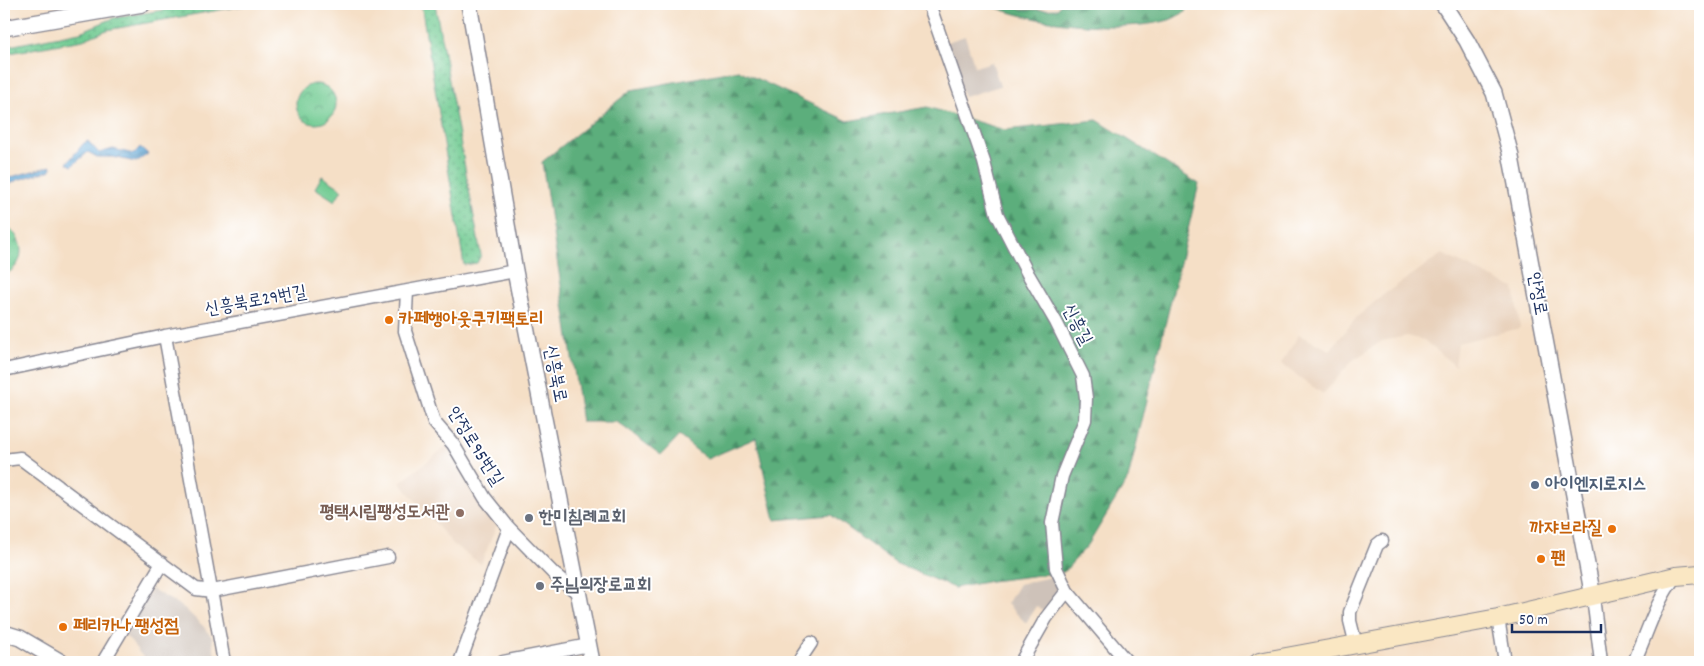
<svg xmlns="http://www.w3.org/2000/svg" width="1704" height="666" viewBox="0 0 1704 666" font-family="Dekko,'Poor Story',sans-serif">
	<defs>
		<pattern id="grass-dots" width="8" height="8" patternUnits="userSpaceOnUse" patternTransform="scale(1.25)"><rect width="8" height="8" fill="#6fca91"/><path d="M2 2h.1M6 6h.1" fill="none" stroke="#5aa47a" stroke-width="1.8" stroke-linecap="round"/></pattern>
		<pattern id="forest-firs" width="22" height="20" patternUnits="userSpaceOnUse" patternTransform="scale(1.25)"><rect width="22" height="20" fill="#5bae7b"/><path d="M5 1l3.5 6h-7zM16 11l3.5 6h-7z" fill="#4a8e68"/></pattern>
		<pattern id="park-crowns" width="20" height="18" patternUnits="userSpaceOnUse" patternTransform="scale(1.25)"><rect width="20" height="18" fill="#6fca91"/><path d="M2 6a3 3 0 1 1 6 0M12 15a3 3 0 1 1 6 0" fill="none" stroke="#5aa47a"/></pattern>
		<pattern id="water-waves" width="16" height="10" patternUnits="userSpaceOnUse" patternTransform="scale(1.25)"><rect width="16" height="10" fill="#5ea5d4"/><path d="M0 5q4-4 8 0t8 0" fill="none" stroke="#4d87af"/></pattern>
	</defs>
	<rect width="100%" height="100%" fill="#fff"/>
	<filter id="ink" filterUnits="userSpaceOnUse"><feTurbulence type="fractalNoise" baseFrequency=".02" numOctaves="2"/><feDisplacementMap in="SourceGraphic" scale="10" xChannelSelector="R" yChannelSelector="G"/><feConvolveMatrix kernelMatrix="1 2 1 2 8 2 1 2 1" color-interpolation-filters="sRGB"/></filter>
	<filter id="wash" filterUnits="userSpaceOnUse"><feTurbulence type="fractalNoise" baseFrequency=".0096" numOctaves="4" result="noise"/><feDisplacementMap in="SourceGraphic" scale="20" xChannelSelector="R" yChannelSelector="G"/><feGaussianBlur stdDeviation="1.12" result="paint"/><feColorMatrix in="noise" values="0 0 0 0 0 0 0 0 0 0 0 0 0 0 0 0 0 1.4 0 .05"/><feComposite in="paint" operator="in"/></filter>
	<g filter="url(#wash)">
		<rect width="100%" height="100%" fill="#f5dfc6"/>
		<path fill="#e7cfb8" d="M1442 254 1514 288 1520 328 1458 343 1455 366 1424 340 1407 336 1382 341 1352 361 1323 394 1281 364 1299 335 1330 350 1357 317 1383 295Z
			M448 445 498 522 481 564 454 545 400 483Z"/>
		<path fill="#cec2b9" d="M965 36 975 67 992 62 1000 86 964 97 947 42Z
			M1051 577 1060 591 1045 611 1036 606 1026 623 1007 604 1019 584Z
			M152 589 184 608 203 626 212 637 216 662H151L141 655 129 639 125 637Z"/>
		<path fill="url(#grass-dots)" stroke="#457c78" d="M201 4H253L107 30 83 40 4 54V47L80 32 114 18Z
			M421 4H435L481 255 477 263 464 265Z"/>
		<path fill="url(#forest-firs)" stroke="#3b6e6c" d="M988 4H1011L1021 10 1058 9 1061 4H1187L1186 12C1180 14 1175 18 1169 20 1126 33 1028 24 988 4Z
			M738 70 848 121 927 107 1005 130 1097 120 1199 184 1128 479 1088 545 1064 572 991 581 954 588 895 563 831 515 775 520 756 438 707 459 679 436 661 455 617 422H582L542 162 631 90Z"/>
		<path fill="url(#park-crowns)" stroke="#457c78" d="M296 104a20 20 0 1 1 40 0a20 20 0 1 1-40 0Z
			M4 224C24 236 29 264 4 275Z"/>
		<path fill="#6fca91" stroke="#457c78" d="M322 176 342 189 335 201 315 188Z"/>
		<path fill="url(#water-waves)" stroke="#3c6a99" d="M88 141 99 153 113 149 134 154 140 147 148 154 136 162 113 157H97L88 152 72 166 67 163 84 143Z
			M51 166V170L17 180 4 188V179Z"/>
	</g>
	<g filter="url(#ink)">
		<g fill="none" stroke-linecap="round" stroke-linejoin="round">
			<g stroke="#888792" stroke-width="15">
				<path id="minor" d="M929 4 984 162 997 214 1028 274 1056 322 1083 376 1086 398 1085 420 1062 476 1052 523 1056 568 1067 591 1046 618 1021 662
					M407 291 405 331 434 422 453 444 485 498 509 528 554 574 578 593
					M165 336 224 662
					M4 370 165 336 515 271
					M4 460 20 458 196 589 212 591 388 557
					M1067 591 1127 662
					M1593 597 1601 662
					M1498 618 1505 662
					M1356 645 1350 621V612L1377 545 1382 541
					M103 662 162 563
					M460 662 509 528
					M503 662 589 645
					M801 662V658L811 643
					M1634 662C1647 634 1656 600 1676 576"/>
			</g>
			<g stroke="#888792" stroke-width="18">
				<path id="tertiary" d="M469 4 515 271 592 662
					M1443 4 1467 41 1494 93 1510 152 1593 597
					M4 28 143 4
					M4 633 20 638 61 662"/>
			</g>
			<g stroke="#888792" stroke-width="20">
				<path id="secondary" d="M1259 662 1498 618 1676 576 1700 574"/>
			</g>
			<use href="#minor" stroke="#fff" stroke-width="12"/>
			<use href="#tertiary" stroke="#fff" stroke-width="15"/>
			<use href="#secondary" stroke="#fae7c3" stroke-width="18"/>
		</g>
	</g>
	<g fill="#e8710a" stroke="#fff" stroke-width="2">
		<circle cx="389" cy="320" r="5"/>
		<circle cx="1612" cy="529" r="5"/>
		<circle cx="1541" cy="559" r="5"/>
		<circle cx="63" cy="627" r="5"/>
	</g>
	<circle fill="#5c6f8a" stroke="#fff" stroke-width="2" cx="1535" cy="485" r="5"/>
	<circle fill="#8d6e63" stroke="#fff" stroke-width="2" cx="460" cy="513" r="5"/>
	<g fill="#6b7280" stroke="#fff" stroke-width="2">
		<circle cx="529" cy="518" r="5"/>
		<circle cx="540" cy="586" r="5"/>
	</g>
	<g text-anchor="middle" dominant-baseline="central" stroke-width="4" stroke-linejoin="round" paint-order="stroke">
		<g font-size="18" fill="#1b2f5e" stroke="#fff">
			<text transform="translate(1536 294) rotate(80)">안정로</text>
			<text transform="translate(256 302) rotate(-10)">신흥북로29번길</text>
			<text transform="translate(1076 325) rotate(62)">신흥길</text>
			<text transform="translate(554 374) rotate(79)">신흥북로</text>
			<text transform="translate(474 447) rotate(58)">안정로95번길</text>
		</g>
		<g font-size="18" font-weight="bold" fill="#c56008" stroke="#fff" text-anchor="start">
			<text x="399" y="320">카페행아웃쿠키팩토리</text>
			<text x="1602" y="529" text-anchor="end">까쟈브라질</text>
			<text x="1551" y="559">팬</text>
			<text x="73" y="627">페리카나 팽성점</text>
		</g>
		<g font-size="18" font-weight="bold" fill="#4e5e75" stroke="#fff" text-anchor="start">
			<text x="1545" y="485">아이엔지로지스</text>
		</g>
		<g font-size="18" font-weight="bold" fill="#785e54" stroke="#fff" text-anchor="end">
			<text x="450" y="513">평택시립팽성도서관</text>
		</g>
		<g font-size="18" font-weight="bold" fill="#5b616d" stroke="#fff" text-anchor="start">
			<text x="539" y="518">한미침례교회</text>
			<text x="550" y="586">주님의장로교회</text>
		</g>
	</g>
	<rect width="1704" height="666" fill="none" stroke="#fff" stroke-width="20"/>
	<path d="M1512 624v8h89v-8" fill="none" stroke="#1b2f5e" stroke-width="2.5"/>
	<text x="1519" y="624" font-size="15" fill="#1b2f5e" stroke="#ffffff" stroke-width="4" paint-order="stroke">50 m</text>
</svg>
